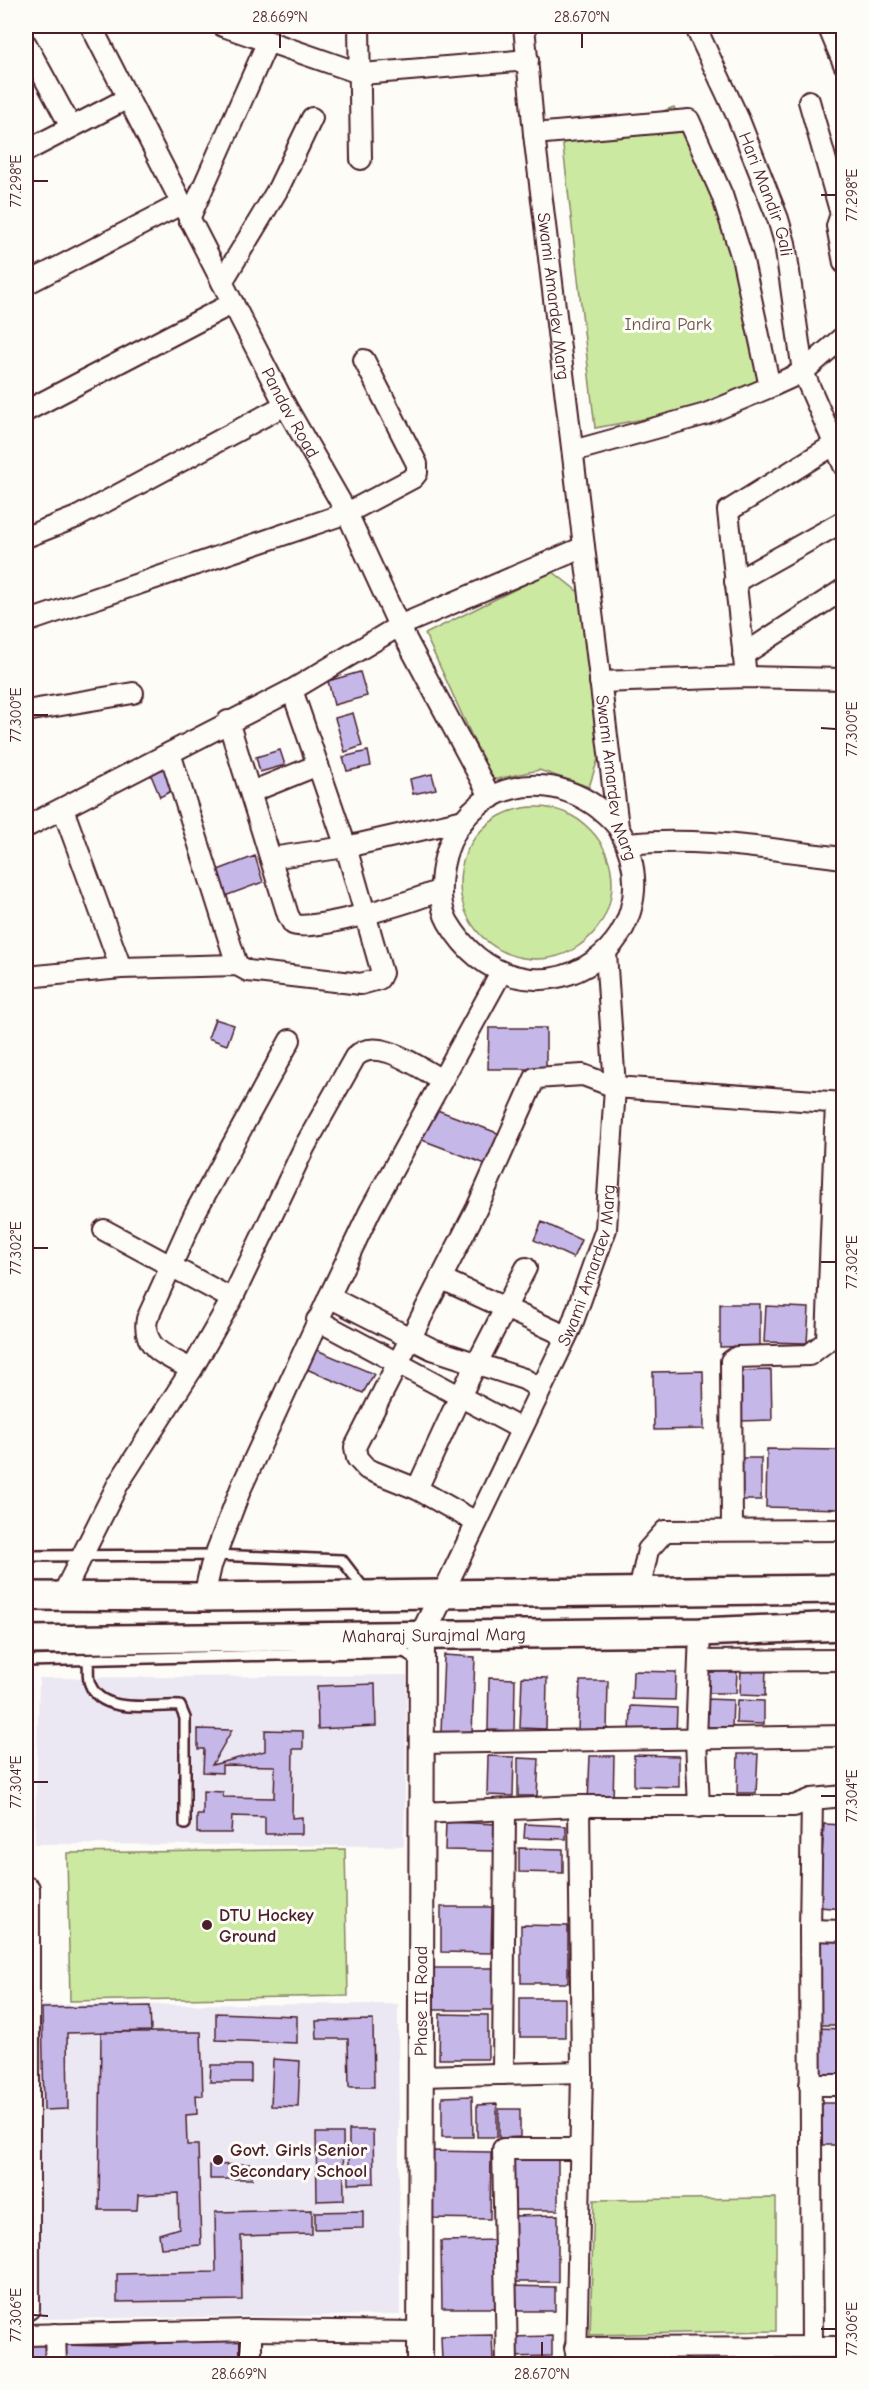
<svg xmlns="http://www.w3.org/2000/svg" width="869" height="2390" viewBox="0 0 869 2390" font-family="'Comic Neue',sans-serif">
	<rect width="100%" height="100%" fill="#fdfcf7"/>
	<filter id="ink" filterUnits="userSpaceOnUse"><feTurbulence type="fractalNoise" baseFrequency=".0167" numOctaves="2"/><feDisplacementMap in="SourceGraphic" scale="12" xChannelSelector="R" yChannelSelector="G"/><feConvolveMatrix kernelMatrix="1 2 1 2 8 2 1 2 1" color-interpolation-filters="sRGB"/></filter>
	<g filter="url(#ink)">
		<path fill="#ece8f3" d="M407 1675 404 1846 35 1844 39 1678Z
			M398 2004 400 2315 41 2319 31 2005Z"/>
		<path fill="#cbe9a0" stroke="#8a8466" stroke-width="1.5" d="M674 107 713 190 765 377 703 408 595 428 561 129 628 124Z
			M552 571 586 598 599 756 589 787 539 770 492 780 425 634Z
			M460 883a76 76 0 1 1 152 0a76 76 0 1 1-152 0Z
			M345 1849 348 1996 70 2001 67 1853Z
			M776 2198V2331L590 2335 594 2200Z"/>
		<path fill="#c5b8e9" stroke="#4a1f2b" stroke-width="1.5" d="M360 672 367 696 334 705 328 681Z
			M353 713 362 746 345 752 335 718Z
			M280 750 285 765 260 772 256 757Z
			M368 751 371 766 347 771 343 757Z
			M170 764 179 787 160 797 151 775Z
			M432 774 436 789 413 794 410 779Z
			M255 856 263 882 225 896 218 870Z
			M215 1019 234 1025 227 1045 208 1038Z
			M489 1028H546V1069H488Z
			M432 1108 500 1134 488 1165 417 1138Z
			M542 1222 581 1240 573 1258 534 1240Z
			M720 1304H760V1346L720 1347Z
			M766 1306 809 1308 807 1343 764 1342Z
			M312 1348 374 1374 363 1393 304 1368Z
			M771 1370 772 1420 741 1421 739 1371Z
			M703 1371 704 1429 654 1430 653 1372Z
			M767 1449 841 1450 840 1509 766 1507Z
			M738 1458H761V1500H738Z
			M444 1655 475 1657 472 1733 441 1732Z
			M741 1667 766 1668 765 1696 740 1695Z
			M709 1669 737 1670 736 1693H708Z
			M633 1671 676 1672 675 1700 632 1699Z
			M522 1677 547 1678 546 1729 520 1728Z
			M489 1678 515 1679 514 1731 488 1730Z
			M580 1681H608L607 1731 578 1730Z
			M375 1684 376 1726 318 1729 317 1686Z
			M705 1699 733 1700 732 1727H704Z
			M737 1700 764 1701V1724L736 1723Z
			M631 1706 677 1708 676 1736 630 1734Z
			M198 1729 232 1730 212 1765 265 1751V1730L303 1731V1749H293L292 1818 302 1817V1834H265V1817L232 1816 231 1833H197V1815H203V1791L223 1792V1797L274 1798 275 1766 222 1765V1773L203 1772 204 1749H198Z
			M738 1754H758L756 1793H737Z
			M634 1755 679 1756V1787L634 1786Z
			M488 1756 514 1757 513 1796 487 1795Z
			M590 1756H614L613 1803 588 1802Z
			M518 1758 539 1759 537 1796H518Z
			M446 1822 497 1824 496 1851 445 1850Z
			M525 1824 566 1826V1839L524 1838Z
			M824 1824 844 1825V1909L819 1907Z
			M519 1848 563 1849V1873L519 1872Z
			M441 1907H492L491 1953 441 1952Z
			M521 1925 568 1926V1983H521Z
			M811 1935H844V2025H811Z
			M433 1968H494V2010H432Z
			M520 1998H565V2037H520Z
			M150 2006 151 2031 67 2033 68 2109 44 2110 42 2008Z
			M216 2013 297 2016V2043L216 2040Z
			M440 2014 488 2015V2059H439Z
			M373 2020 374 2087H349L348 2039H317L316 2021Z
			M817 2028 844 2029V2076L817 2075Z
			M101 2032H201L203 2096 196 2095 197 2114 186 2115 187 2145H198L201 2245 161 2248 159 2234 179 2228 178 2193 138 2195 137 2210H99Z
			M273 2059 300 2061 298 2107 271 2106Z
			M211 2065H251V2082H210Z
			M472 2096 473 2137H442V2097Z
			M816 2103H844V2145H817Z
			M497 2104V2137H477V2105Z
			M499 2109H520V2137L499 2138Z
			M349 2130H373L374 2183 349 2184Z
			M316 2133H343L344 2200 317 2201Z
			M429 2151 491 2152 490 2219 429 2218Z
			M511 2154H558V2210H511Z
			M252 2164V2179H210V2165Z
			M312 2210V2234L241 2236 242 2300 117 2302V2274L216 2272 215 2212Z
			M363 2211V2228L315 2229V2212Z
			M558 2215V2282H512V2216Z
			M500 2240 501 2308H442L441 2241Z
			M508 2286 555 2287V2311H508Z
			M492 2335 493 2361H442L441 2336Z
			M552 2336V2356L510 2357 509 2337Z
			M241 2339V2364H56L55 2345 111 2346Z
			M26 2341H49V2364H26Z
			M705 2357H721V2364H705Z"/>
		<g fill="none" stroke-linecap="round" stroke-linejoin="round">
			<g stroke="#4a1f2b" stroke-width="14">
				<path id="service" d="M26 1556 214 1555 342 1560 365 1590
					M26 1661 404 1652 420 1661
					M88 1661C89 1668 87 1678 90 1684 102 1716 154 1704 180 1706L185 1718V1824"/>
			</g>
			<g stroke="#4a1f2b" stroke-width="24">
				<g id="minor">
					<path id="s1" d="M91 26 285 405 347 513 399 626 491 798"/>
					<path d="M223 26 362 74 528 60"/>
					<path d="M359 26 361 159"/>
					<path id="s2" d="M524 26 534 134 618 827C686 949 521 1045 448 922 440 908 440 889 442 873 455 779 559 757 618 827"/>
					<path id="s3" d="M695 26 739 120 778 219 785 243 803 372 844 466"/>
					<path d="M828 26 844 64"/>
					<path d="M26 44 71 127"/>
					<path d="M809 101 841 214 837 226 844 263"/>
					<path d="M534 134 689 120 722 195 743 261 770 387"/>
					<path d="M26 151 128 98"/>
					<path d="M189 219 268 41"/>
					<path d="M222 282 278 189 312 118"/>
					<path d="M26 284 181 204"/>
					<path d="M26 411 233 303"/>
					<path d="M573 451 706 414 770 387 803 372 844 336"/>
					<path d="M26 537 77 517 285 405"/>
					<path d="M735 582 844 521"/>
					<path d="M26 622 347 513 413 478 417 473V464L364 360"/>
					<path d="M743 655 844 589"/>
					<path d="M746 677 728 511 832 446"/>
					<path d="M600 682 746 677 844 679"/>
					<path d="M26 711 133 693"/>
					<path d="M228 721 288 915 293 924C313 933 417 900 440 890"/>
					<path d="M170 753 237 965"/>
					<path d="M251 792 318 765"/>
					<path d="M63 809 121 968"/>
					<path d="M26 827 292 690 399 626 584 547"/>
					<path d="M628 844C701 836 771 850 844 858"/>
					<path d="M271 858 346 847 464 820"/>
					<path d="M26 977 121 968 237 965 248 971 361 984 379 979 382 973 346 847 292 690"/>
					<path d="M104 1230 232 1299"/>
					<path d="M440 1278 566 1336"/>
					<path d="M329 1297 370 1211 501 973"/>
					<path d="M317 1320 521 1429"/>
					<path d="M192 1369C170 1358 141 1349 147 1319L195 1213 290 1040"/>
					<path d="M417 1489 459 1398 526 1268"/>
					<path d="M476 1522 417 1489 367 1469 357 1458 355 1447 477 1208 535 1078 583 1075 615 1087 844 1103"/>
					<path d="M732 1530 731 1361 737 1357 809 1355 827 1341 836 1103"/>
					<path d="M639 1592 648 1550 665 1531 844 1530"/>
					<path id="s4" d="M442 1595 571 1327 606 1229 615 1087 606 953"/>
					<path d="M62 1596 118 1484 192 1369 232 1299 305 1146 355 1057C377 1035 419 1068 442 1080"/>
					<path d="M204 1597 211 1566 241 1488 329 1297 432 1349 524 1379 539 1388"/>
					<path d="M700 1661 844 1660"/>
					<path d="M421 1743 844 1736"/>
					<path d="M699 1807 696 1740 700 1632"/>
					<path d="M421 1813 579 1806H794L812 1799 844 1796"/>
					<path d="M26 1888H29V2309"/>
					<path d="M810 1930 844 1931"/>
					<path d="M503 2074 505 1810"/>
					<path d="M421 2076 582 2072"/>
					<path d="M810 2085H844"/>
					<path d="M251 2330V2364"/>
					<path d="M55 2334 56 2364"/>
					<path d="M26 2335 251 2330 420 2332"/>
					<path d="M812 2346 810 1930 812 1799"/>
					<path d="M575 2348 844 2347"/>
					<path d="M507 2364 503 2149H579"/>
					<path d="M576 2364 582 2072 579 1806"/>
				</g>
			</g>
			<g stroke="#4a1f2b" stroke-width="28">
				<g id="tertiary">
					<path id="s5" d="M420 2364 422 1636 442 1595"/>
				</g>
			</g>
			<g stroke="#4a1f2b" stroke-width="32">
				<g id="secondary">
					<path d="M26 1596 204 1597 844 1589"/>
					<path id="s6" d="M26 1640 700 1632 844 1626"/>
				</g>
			</g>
			<use href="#service" stroke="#fdfcf7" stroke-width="9"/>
			<use href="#minor" stroke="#fdfcf7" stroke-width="20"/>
			<use href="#tertiary" stroke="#fdfcf7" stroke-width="24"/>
			<use href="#secondary" stroke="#fdfcf7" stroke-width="27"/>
		</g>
	</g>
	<path fill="none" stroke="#4a1f2b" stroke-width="2" d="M280 48V33M582 48V33M33 181H48M821 195H836M33 715H48M821 728 836 729M33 1248H48M821 1262H836M33 1782H48M821 1796H836M33 2315 48 2316M821 2329H836M239 2357 240 2342M542 2357V2342"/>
	<g fill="#4a1f2b" stroke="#fdfcf7" stroke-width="2">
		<circle cx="207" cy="1925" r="6"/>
		<circle cx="218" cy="2160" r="6"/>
	</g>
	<g text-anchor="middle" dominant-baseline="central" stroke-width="6" stroke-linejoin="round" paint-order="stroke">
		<g font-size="18" fill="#4a1f2b" stroke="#fdfcf7">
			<text stroke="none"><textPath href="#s3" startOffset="183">Hari Mandir Gali</textPath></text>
			<text stroke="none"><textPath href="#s2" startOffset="272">Swami Amardev Marg</textPath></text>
			<text stroke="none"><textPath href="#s1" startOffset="435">Pandav Road</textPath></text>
			<text stroke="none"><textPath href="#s2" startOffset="758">Swami Amardev Marg</textPath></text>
			<text stroke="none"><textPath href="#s4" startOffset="362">Swami Amardev Marg</textPath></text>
			<text stroke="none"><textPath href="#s6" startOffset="408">Maharaj Surajmal Marg</textPath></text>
			<text stroke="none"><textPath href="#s5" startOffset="363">Phase II Road</textPath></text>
		</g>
		<g font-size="18" fill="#6a5248" stroke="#fdfcf7">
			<text x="668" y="324">Indira Park</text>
		</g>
		<g font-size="18" font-weight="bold" fill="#4a1f2b" stroke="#fdfcf7" text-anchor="start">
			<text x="219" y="1915">DTU Hockey<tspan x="219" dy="21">Ground</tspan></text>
			<text x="230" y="2150">Govt. Girls Senior<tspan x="230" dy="21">Secondary School</tspan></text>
		</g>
	</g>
	<rect width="869" height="2390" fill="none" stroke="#fdfcf7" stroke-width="66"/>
	<rect x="33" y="33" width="803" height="2324" fill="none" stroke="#4a1f2b" stroke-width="2"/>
	<g font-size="15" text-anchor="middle" fill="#4a1f2b">
		<text x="280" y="22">28.669°N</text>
		<text x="582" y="22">28.670°N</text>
		<text transform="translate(16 181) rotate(-90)" y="5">77.298°E</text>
		<text transform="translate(852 195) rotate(-90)" y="5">77.298°E</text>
		<text transform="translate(16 715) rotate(-90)" y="5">77.300°E</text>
		<text transform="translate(852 729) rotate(-90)" y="5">77.300°E</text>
		<text transform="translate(16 1248) rotate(-90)" y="5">77.302°E</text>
		<text transform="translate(852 1262) rotate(-90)" y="5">77.302°E</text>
		<text transform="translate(16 1782) rotate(-90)" y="5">77.304°E</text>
		<text transform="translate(852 1796) rotate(-90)" y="5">77.304°E</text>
		<text transform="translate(16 2315) rotate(-90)" y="5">77.306°E</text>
		<text transform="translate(852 2329) rotate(-90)" y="5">77.306°E</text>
		<text x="239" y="2379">28.669°N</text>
		<text x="542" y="2379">28.670°N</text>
	</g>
</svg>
